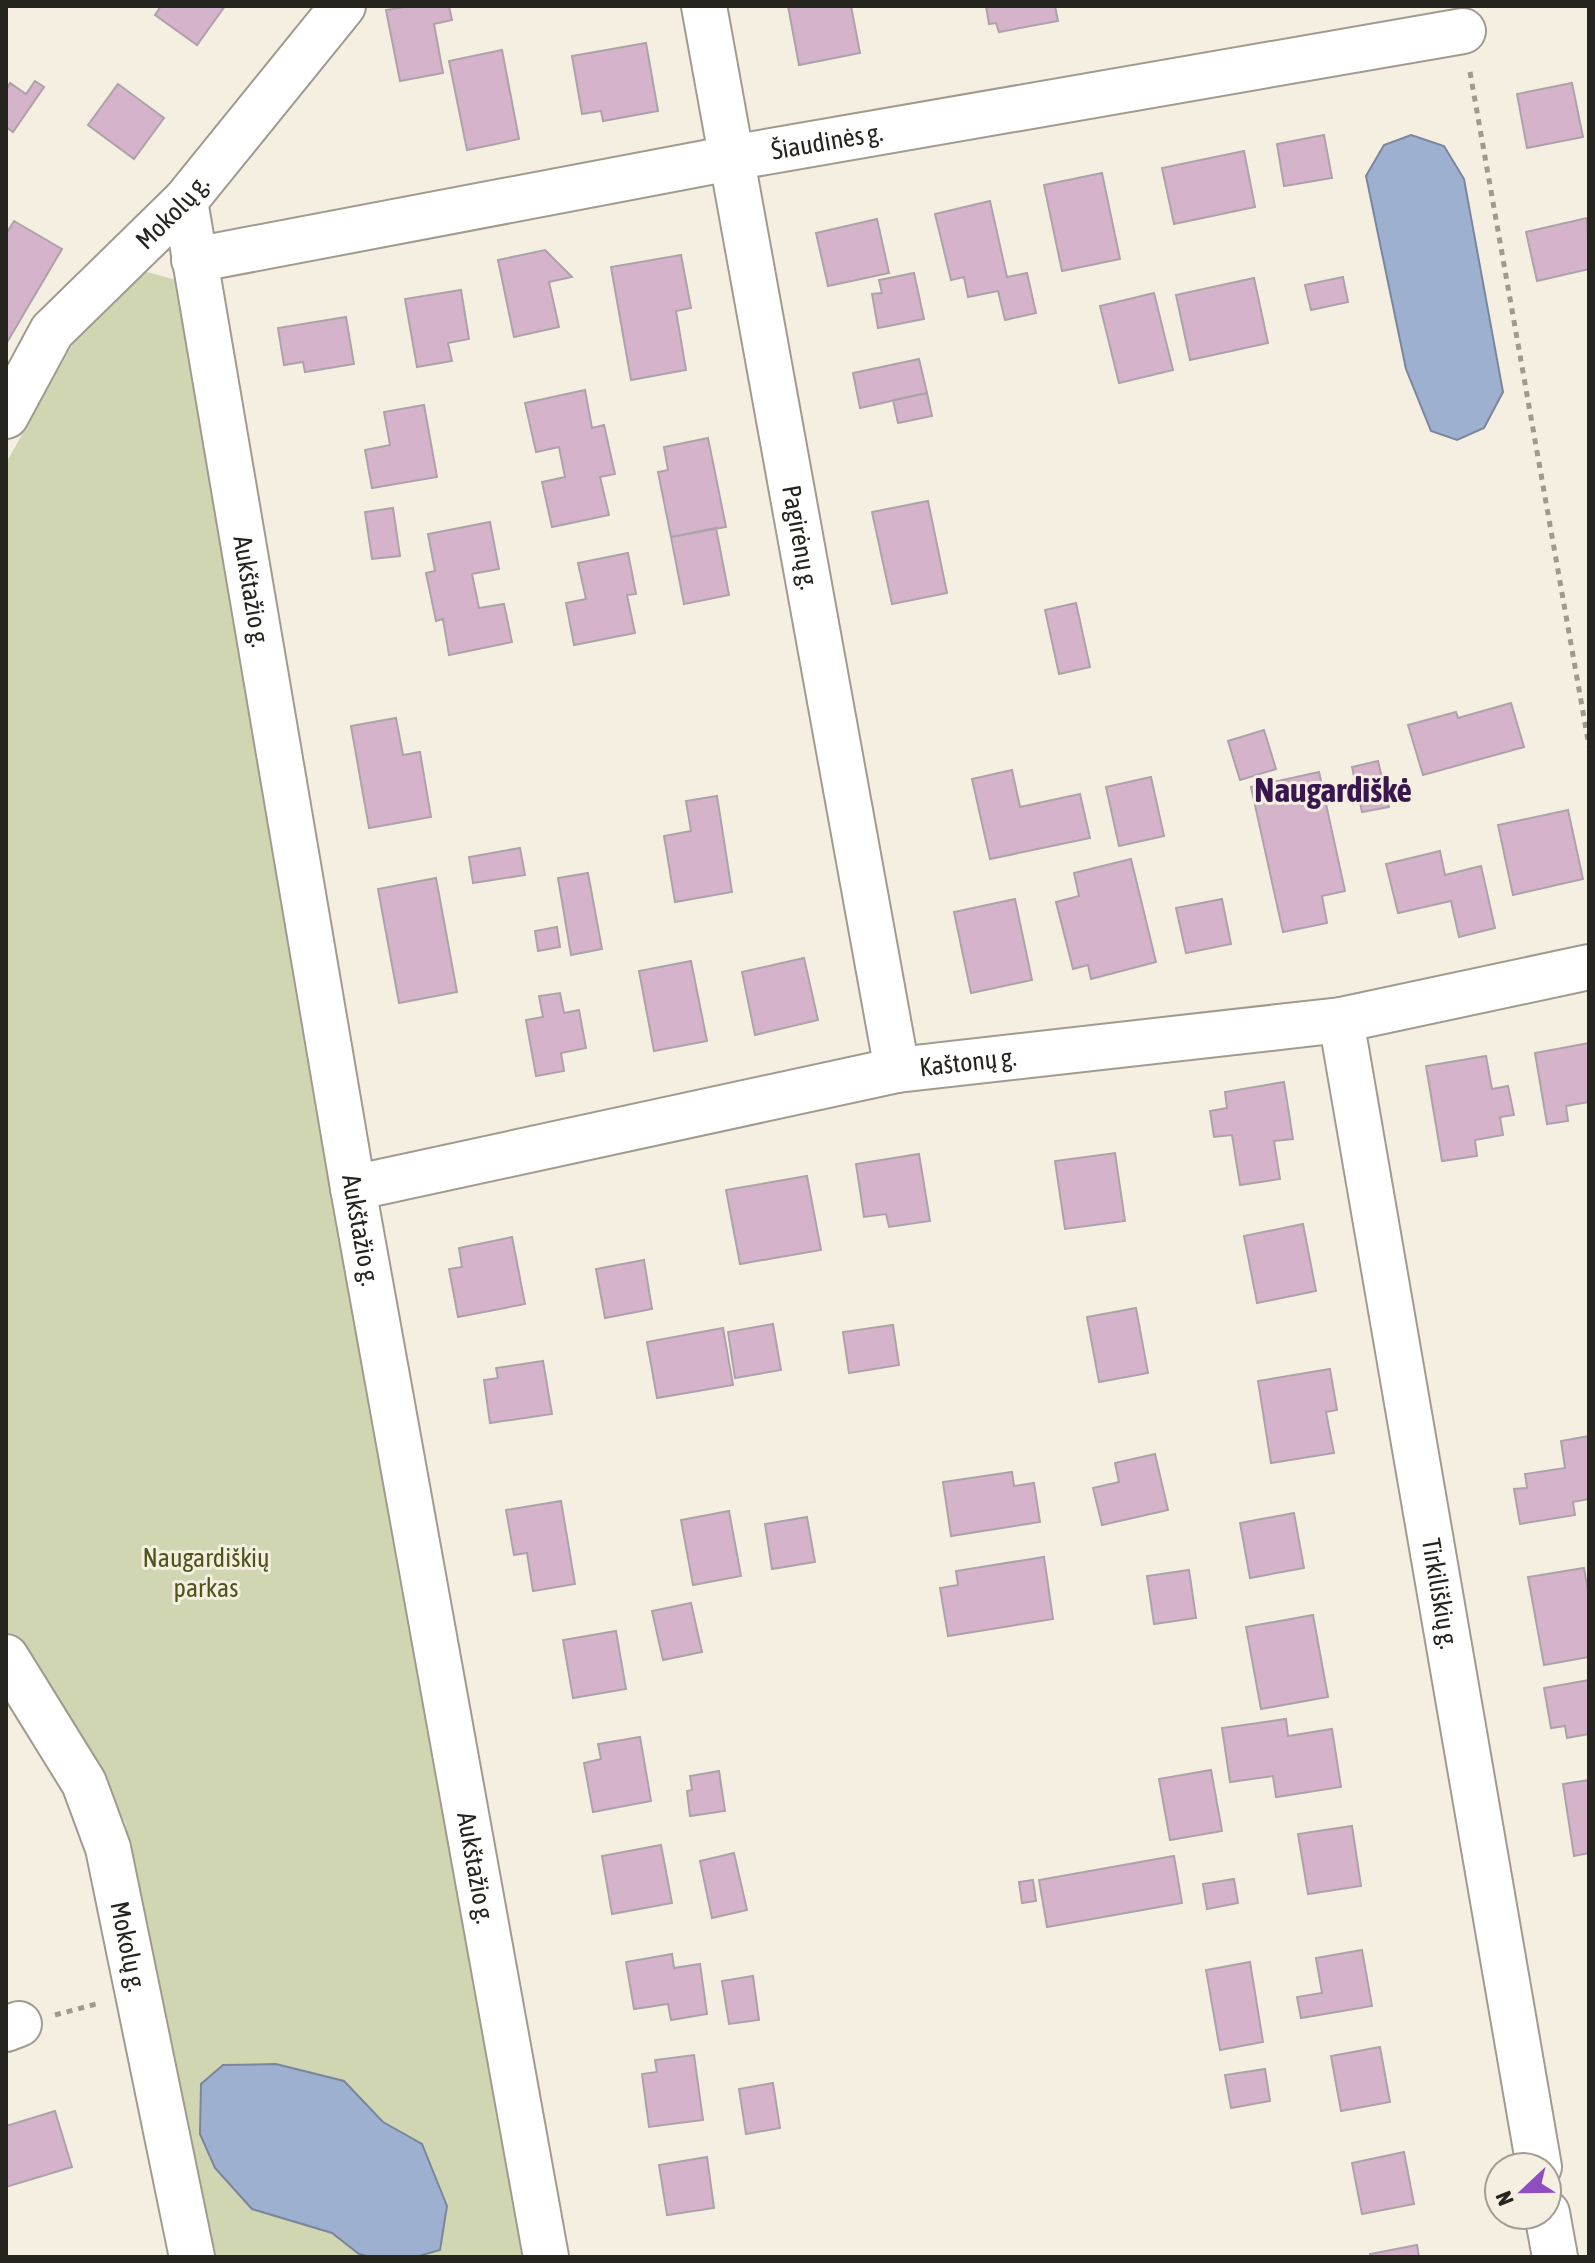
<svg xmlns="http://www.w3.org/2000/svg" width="1595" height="2263" viewBox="0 0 1595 2263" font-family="'Asap Condensed',sans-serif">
	<rect width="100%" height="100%" fill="#f5efe2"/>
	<path fill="#d0d6b1" d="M140 270 176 280 195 311 524 2257H415L440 2250 422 2144 383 2122 344 2082 276 2064 224 2065 200 2134 215 2168 252 2209 332 2233 359 2254 372 2257H206L125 1822 6 1632V463L77 337 110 293Z"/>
	<path fill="#9eb0d0" stroke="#7a869b" stroke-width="2" d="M1411 135 1444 146 1464 179 1503 392 1484 428 1457 440 1431 431 1406 369 1366 176 1384 145Z
		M276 2064 344 2081 383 2122 422 2144 447 2206 440 2250 415 2257H371L359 2254 332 2233 252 2209 215 2168 200 2134 201 2084 223 2065Z"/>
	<path fill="#d5b3ca" stroke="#aea2aa" stroke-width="2" d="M161 6H225L197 45 155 15Z
		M410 6H449L452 20 434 24 443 73 400 81 386 10Z
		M788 6H851L860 53 799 65Z
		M986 6H1055L1058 21 999 32 996 23 989 24Z
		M646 43 658 111 603 121 601 111 582 114 572 56Z
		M502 50 519 139 467 150 449 61Z
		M35 81 44 87 13 132 6 127V90L10 83 26 94Z
		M1572 83 1583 137 1527 148 1517 94Z
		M118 84 164 118 134 159 88 125Z
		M1324 135 1332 178 1284 186 1277 144Z
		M1244 151 1255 207 1174 224 1162 168Z
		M1102 173 1120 259 1062 271 1044 185Z
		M990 201 1007 277 1027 273 1036 313 1005 320 998 291 968 297 964 277 951 280 935 214Z
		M1587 218 1589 269 1537 281 1526 232Z
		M877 219 889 273 828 286 816 233Z
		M14 221 62 249 6 344V234Z
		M545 250 572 277 549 282 559 327 514 337 498 260Z
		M681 255 691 308 676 311 686 370 631 380 611 267Z
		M914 273 924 319 878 328 872 294 882 293 879 280Z
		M1343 277 1348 302 1311 310 1305 285Z
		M1254 278 1268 343 1190 360 1176 295Z
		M461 290 469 339 448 343 452 361 417 367 405 299Z
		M1154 293 1173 370 1119 383 1100 306Z
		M346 317 354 364 305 372 303 362 284 365 278 328Z
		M919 359 927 393 860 408 853 373Z
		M585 390 592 428 604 425 615 474 600 477 609 515 552 527 542 482 565 477 559 447 536 452 525 403Z
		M927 393 932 416 898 423 893 400Z
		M424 405 437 477 372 488 365 450 390 445 384 412Z
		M708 438 726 527 671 537 658 472 668 470 664 447Z
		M928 501 947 593 892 604 872 512Z
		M393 508 400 556 372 559 365 512Z
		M490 522 499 569 472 574 479 608 504 604 512 642 449 655 443 619 436 621 426 573 435 571 428 534Z
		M716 528 729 595 684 604 671 537Z
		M628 553 636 594 627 595 635 633 574 645 566 603 586 599 578 563Z
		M1076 603 1090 667 1059 674 1045 610Z
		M1511 703 1524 747 1423 775 1408 725 1456 712 1458 718Z
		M396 718 403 755 420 752 431 817 369 828 351 726Z
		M1264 730 1276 769 1240 780 1228 741Z
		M1378 761 1389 807 1362 812 1352 767Z
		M1012 770 1020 807 1080 794 1090 838 990 859 972 779Z
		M1319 772 1345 891 1322 896 1327 923 1283 932 1251 787Z
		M1151 777 1164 836 1119 846 1106 787Z
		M717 796 732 892 675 902 664 836 691 831 686 801Z
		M1568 810 1583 879 1513 895 1498 825Z
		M520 848 525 875 473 883 469 857Z
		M1440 851 1445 875 1481 866 1495 928 1459 937 1451 901 1398 913 1386 864Z
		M1131 859 1156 962 1091 979 1088 965 1073 969 1056 902 1079 896 1074 873Z
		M588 873 602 949 571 955 558 878Z
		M436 878 457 992 399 1003 378 889Z
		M1015 899 1032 980 971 993 954 912Z
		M1222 899 1231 944 1186 953 1176 908Z
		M557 927 560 947 538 951 535 931Z
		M804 958 818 1020 755 1035 742 972Z
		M691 961 707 1041 654 1051 639 971Z
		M560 993 564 1013 579 1010 586 1048 561 1053 564 1071 536 1076 526 1020 543 1017 539 996Z
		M1589 1043V1102L1566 1106 1568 1121 1547 1124 1535 1053Z
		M1486 1056 1492 1089 1508 1086 1514 1115 1500 1117 1503 1135 1475 1140 1477 1156 1442 1161 1426 1066Z
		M1284 1082 1293 1139 1274 1141 1280 1179 1240 1185 1232 1135 1214 1137 1210 1111 1227 1108 1225 1092Z
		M1115 1153 1125 1221 1065 1229 1055 1161Z
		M919 1154 930 1221 889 1227 886 1214 864 1217 856 1164Z
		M807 1176 821 1250 740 1264 726 1190Z
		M1303 1224 1316 1291 1257 1303 1244 1236Z
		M512 1237 525 1304 458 1317 449 1269 462 1267 459 1248Z
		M644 1260 652 1309 605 1318 596 1269Z
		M1136 1308 1148 1373 1099 1382 1087 1317Z
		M773 1324 781 1370 735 1378 728 1332Z
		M893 1325 899 1365 849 1373 843 1332Z
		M723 1328 733 1385 657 1398 647 1342Z
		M543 1361 552 1414 490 1423 484 1380 498 1378 496 1368Z
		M1330 1369 1337 1410 1326 1412 1334 1453 1271 1463 1258 1381Z
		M1589 1436V1499L1573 1502 1575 1515 1520 1524 1514 1489 1527 1488 1525 1474 1565 1468 1561 1441Z
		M1155 1454 1168 1510 1102 1525 1093 1488 1119 1482 1115 1463Z
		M1012 1472 1014 1486 1034 1483 1040 1522 951 1536 943 1482Z
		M561 1501 575 1584 533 1591 527 1553 514 1555 506 1510Z
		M729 1511 741 1576 693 1585 681 1520Z
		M1294 1513 1304 1568 1250 1578 1240 1523Z
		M807 1517 815 1562 772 1569 765 1524Z
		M1044 1557 1053 1619 948 1636 940 1588 958 1585 956 1571Z
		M1584 1568 1589 1597V1657L1544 1665 1528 1577Z
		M1189 1570 1196 1618 1154 1624 1147 1576Z
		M691 1603 702 1652 663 1660 652 1611Z
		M1313 1615 1328 1697 1261 1709 1246 1627Z
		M616 1631 626 1689 573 1698 563 1640Z
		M1589 1680V1734L1567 1738 1565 1726 1551 1728 1544 1688Z
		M1286 1719 1288 1736 1332 1729 1341 1787 1276 1797 1273 1776 1230 1782 1222 1728Z
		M640 1737 651 1801 593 1812 584 1763 601 1759 598 1744Z
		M1211 1770 1222 1831 1170 1840 1159 1779Z
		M719 1771 725 1811 690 1816 687 1791 692 1790 690 1776Z
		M1589 1780V1853L1574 1856 1563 1784Z
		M1352 1826 1361 1886 1308 1894 1298 1834Z
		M661 1845 672 1903 612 1914 602 1856Z
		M734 1853 747 1910 712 1918 700 1861Z
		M1174 1856 1182 1903 1047 1927 1039 1880Z
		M1234 1879 1238 1903 1207 1909 1203 1884Z
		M1033 1880 1036 1901 1022 1903 1019 1882Z
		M1362 1950 1372 2006 1301 2018 1297 1997 1322 1993 1316 1958Z
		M672 1954 674 1968 700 1964 707 2014 671 2020 668 2004 634 2009 626 1962Z
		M1250 1962 1263 2042 1220 2050 1206 1970Z
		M753 1976 759 2020 729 2024 722 1981Z
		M1380 2047 1390 2102 1341 2111 1331 2056Z
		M694 2055 703 2120 649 2127 642 2074 657 2072 655 2060Z
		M1265 2069 1270 2101 1231 2108 1225 2075Z
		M773 2083 780 2128 746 2134 739 2089Z
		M55 2111 72 2167 6 2187V2126Z
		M1404 2152 1414 2204 1362 2214 1352 2163Z
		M707 2157 714 2208 667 2215 659 2165Z
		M1417 2245 1419 2257H1370V2254Z"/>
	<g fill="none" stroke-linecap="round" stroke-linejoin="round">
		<g stroke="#a09b8e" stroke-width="48">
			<g id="street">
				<path id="s1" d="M704 6 897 1070"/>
				<path id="s2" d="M185 201 353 1188 546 2257"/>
				<path id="s3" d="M194 260 731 158 1463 31"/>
				<path id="s4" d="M6 416 52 331 185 201 343 6"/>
				<path id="s5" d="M1341 1020 1539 2167"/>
				<path id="s6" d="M353 1188 897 1070 1341 1020 1589 967"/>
				<path id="s7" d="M6 1657 84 1783 108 1848 192 2257"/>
				<path d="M6 2029 19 2024"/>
				<path d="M1547 2213 1555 2257"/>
			</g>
		</g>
		<path stroke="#9e9a90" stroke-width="5" stroke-dasharray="6 6" stroke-linecap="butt" d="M1470 72 1589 746
			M55 2015 100 2003"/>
		<use href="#street" stroke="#fff" stroke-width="44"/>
	</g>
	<g text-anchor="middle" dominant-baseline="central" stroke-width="6" stroke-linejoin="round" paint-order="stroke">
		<g font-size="26" fill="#26241f" stroke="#f5efe2">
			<text stroke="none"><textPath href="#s3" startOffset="644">Šiaudinės g.</textPath></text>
			<text stroke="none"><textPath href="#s4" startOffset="266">Mokolų g.</textPath></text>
			<text stroke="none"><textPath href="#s1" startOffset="540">Pagirėnų g.</textPath></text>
			<text stroke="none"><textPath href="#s2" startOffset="396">Aukštažio g.</textPath></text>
			<text stroke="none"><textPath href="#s6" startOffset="628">Kaštonų g.</textPath></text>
			<text stroke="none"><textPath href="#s2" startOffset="1044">Aukštažio g.</textPath></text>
			<text stroke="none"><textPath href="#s5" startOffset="582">Tirkiliškių g.</textPath></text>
			<text stroke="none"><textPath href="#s2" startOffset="1692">Aukštažio g.</textPath></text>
			<text stroke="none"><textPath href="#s7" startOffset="318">Mokolų g.</textPath></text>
		</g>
		<g font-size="26" fill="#4e551a" stroke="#f5efe2">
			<text x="206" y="1558">Naugardiškių<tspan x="206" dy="30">parkas</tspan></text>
		</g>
		<g font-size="34" font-weight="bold" fill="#37174e" stroke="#f5efe2">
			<text x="1333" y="789">Naugardiškė</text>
		</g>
	</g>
	<rect width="1595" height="2263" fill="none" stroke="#26241f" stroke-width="16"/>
	<g transform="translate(1523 2191) rotate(248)"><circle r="38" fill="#f5efe2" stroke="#a29e94" stroke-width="2"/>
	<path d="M0-6L14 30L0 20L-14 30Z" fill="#8f4dc1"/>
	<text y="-12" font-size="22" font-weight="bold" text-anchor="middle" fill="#26241f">N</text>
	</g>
</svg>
